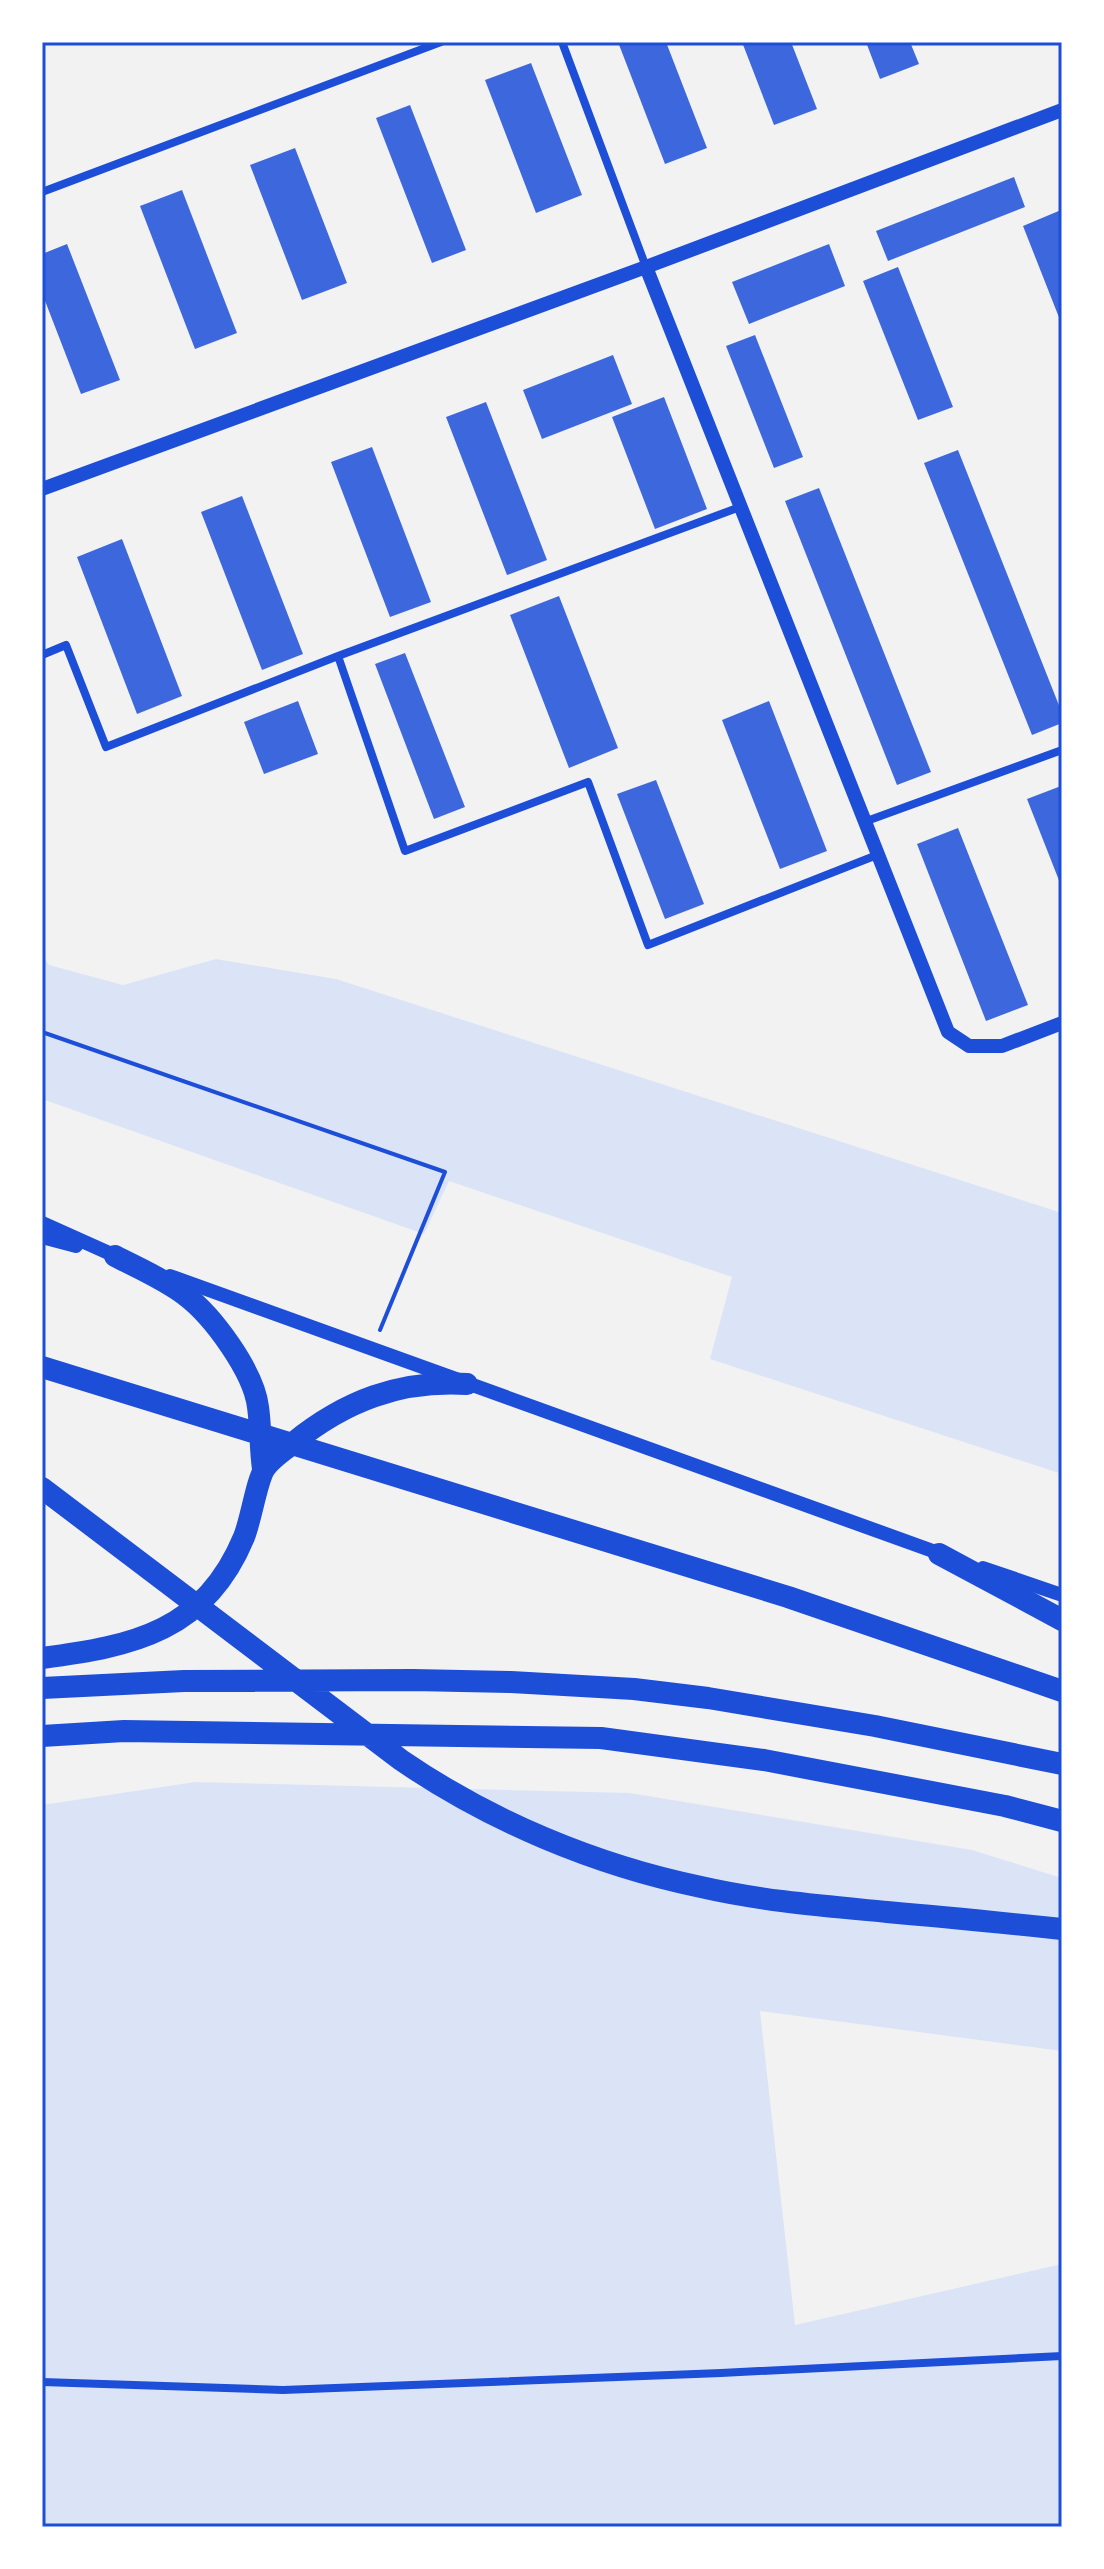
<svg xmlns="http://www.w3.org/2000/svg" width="1104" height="2569" viewBox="0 0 1104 2569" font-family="'Fira Sans Condensed',sans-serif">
	<rect width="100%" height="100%" fill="#f2f2f2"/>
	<path fill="#dbe4f7" d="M42 954 49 965 123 985 216 959 336 979 1062 1213V1474L710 1359 732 1277 449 1181 424 1234 42 1099Z
		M195 1782 630 1793 972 1850 1062 1878V2051L760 2011 795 2325 1062 2264V2527H42V1805Z"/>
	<path fill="#3d67dc" d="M618 42H666L707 148 665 164Z
		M742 42H791L817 109 774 125Z
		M866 42H910L919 64 880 79Z
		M531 63 582 195 536 213 485 80Z
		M410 105 466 250 432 263 376 118Z
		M295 148 347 283 302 300 250 165Z
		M1014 177 1025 207 888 261 876 231Z
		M182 190 237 333 195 349 140 206Z
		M1061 210 1062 213V325L1023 226Z
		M67 244 120 380 81 394 42 293V254Z
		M829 244 845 286 749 324 732 282Z
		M898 267 953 407 918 420 863 281Z
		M755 335 803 457 774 468 726 346Z
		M613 355 632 404 542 439 523 390Z
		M664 397 707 509 655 529 612 417Z
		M486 402 547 560 507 575 446 417Z
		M372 447 431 602 390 617 331 462Z
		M958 450 1062 713V723L1032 735 924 463Z
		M819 488 931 772 897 785 785 501Z
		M242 496 303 654 262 670 201 512Z
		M122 539 182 696 137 714 77 557Z
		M559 596 618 748 569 768 510 615Z
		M405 653 465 807 434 819 375 664Z
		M298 701 318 754 264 774 244 722Z
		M769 701 827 851 780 869 722 720Z
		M656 780 704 904 665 919 617 794Z
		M1061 786 1062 788V888L1027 799Z
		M958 828 1028 1005 986 1021 917 844Z"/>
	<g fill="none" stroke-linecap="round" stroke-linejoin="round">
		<path stroke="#1d4ed8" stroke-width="4" d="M42 1032 445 1172 380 1330"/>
		<path stroke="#1d4ed8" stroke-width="8" d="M562 42 646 267
			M42 192 441 42
			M42 655 66 645 106 747 338 656 740 507
			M338 656 405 851 588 782 648 945 877 855
			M864 822 1062 750
			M42 2382 283 2390 721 2373 1062 2356"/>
		<path stroke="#1d4ed8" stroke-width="14" d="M646 267 948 1032 969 1046H1002L1062 1023
			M42 489 646 267 1062 110
			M42 1223 120 1258
			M42 1237 76 1246
			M170 1276 944 1555
			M983 1568 1062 1595"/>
		<path stroke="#1d4ed8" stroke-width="22" d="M115 1256C138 1268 164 1279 185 1295 213 1316 254 1372 258 1407 261 1428 260 1448 263 1469
			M42 1367 788 1597 1062 1691
			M42 1488 401 1760C490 1821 595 1865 701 1887 762 1901 825 1906 887 1912 945 1917 1004 1923 1062 1929
			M939 1554 1062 1620
			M42 1658C134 1646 205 1631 244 1537 251 1520 257 1479 265 1468 272 1458 284 1451 293 1443 345 1401 399 1380 467 1384
			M42 1688 184 1681 413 1680 511 1682 634 1689 708 1698 875 1726 1062 1764
			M42 1736 124 1731 601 1738 764 1760 1005 1806 1062 1821"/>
	</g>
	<rect width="1104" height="2569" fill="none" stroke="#ffffff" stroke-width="88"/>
	<rect x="44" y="44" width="1016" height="2481" fill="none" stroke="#1d4ed8" stroke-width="3"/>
</svg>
